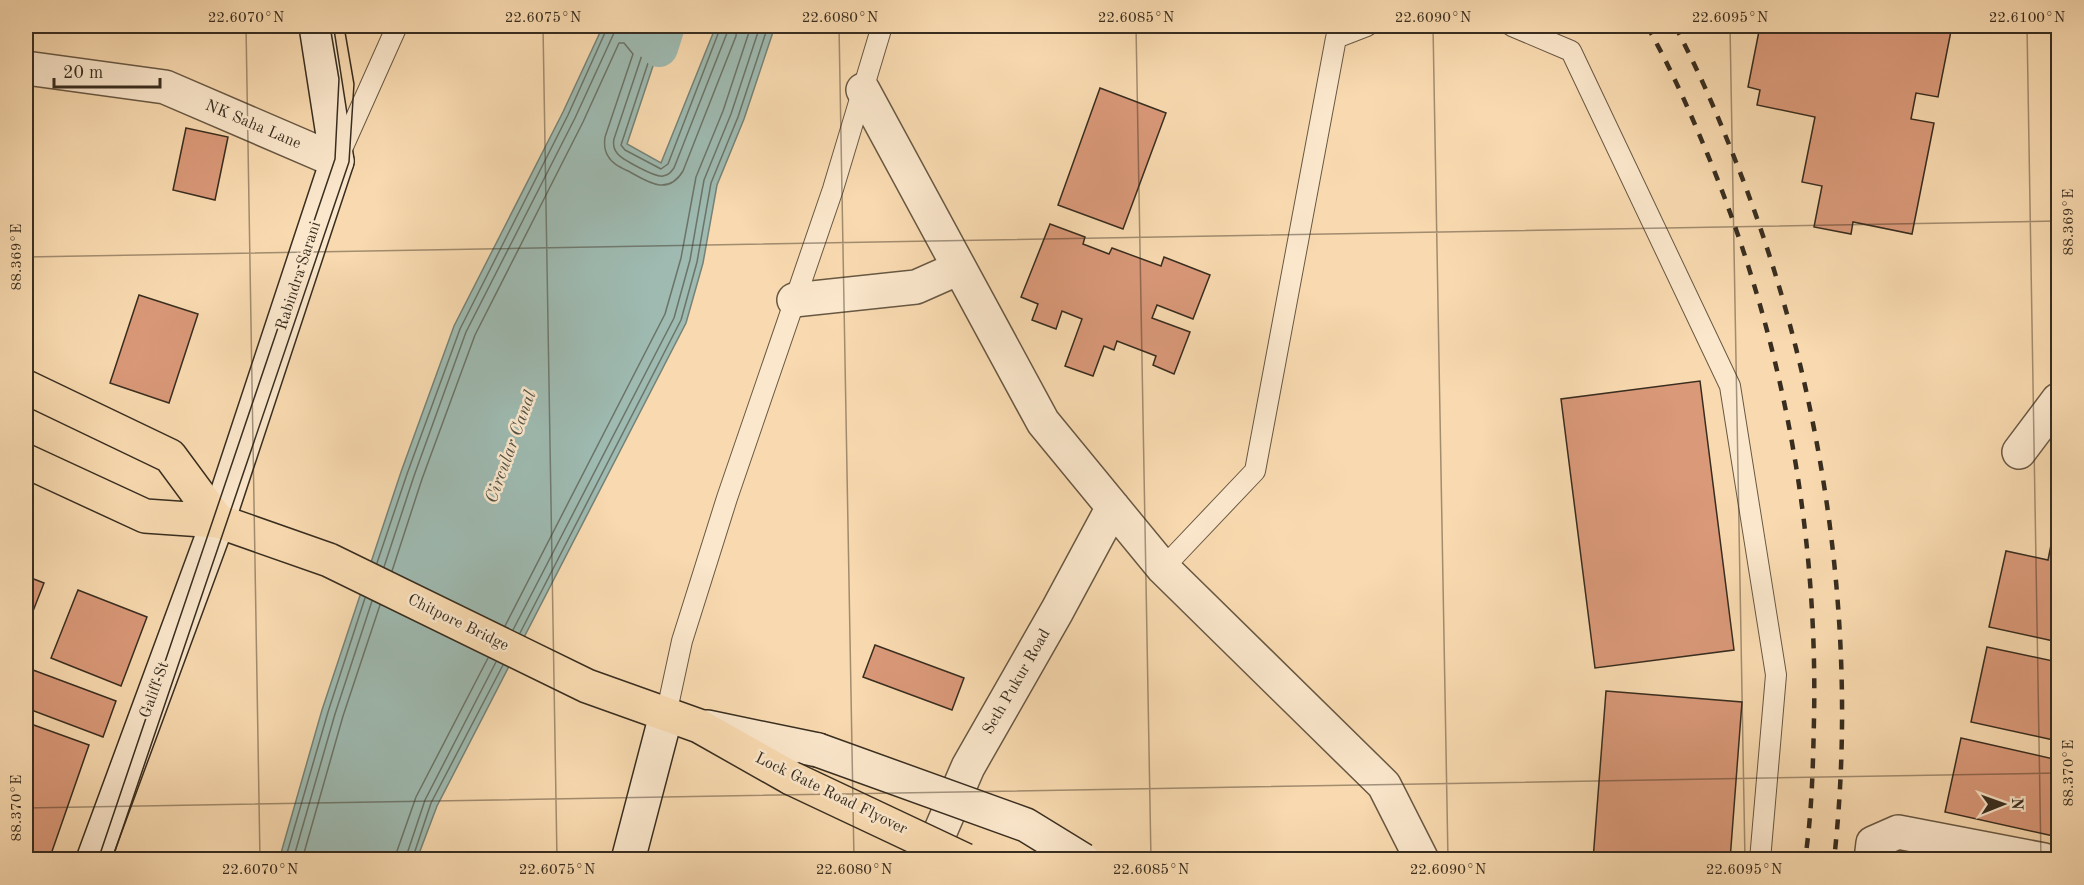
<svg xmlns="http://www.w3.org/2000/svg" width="2084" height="885" viewBox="0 0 2084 885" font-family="'Old Standard TT',serif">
	<rect width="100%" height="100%" fill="#f9dab0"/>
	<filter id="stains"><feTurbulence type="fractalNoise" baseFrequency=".00333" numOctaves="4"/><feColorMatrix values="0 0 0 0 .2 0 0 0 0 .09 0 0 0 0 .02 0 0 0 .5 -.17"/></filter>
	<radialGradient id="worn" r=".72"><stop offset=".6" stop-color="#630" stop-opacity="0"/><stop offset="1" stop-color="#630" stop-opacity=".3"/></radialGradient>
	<path fill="#9ebab1" stroke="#758277" stroke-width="1.5" d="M603 26H639L659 48 627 144 661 163 716 26H775L744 119 717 185 703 263 686 323 437 806 417 859 279 860 322 710 401 472 454 326 563 112Z"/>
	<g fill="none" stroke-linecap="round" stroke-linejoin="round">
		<path stroke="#6b7468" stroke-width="1.5" d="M627 26 629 35 643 52 614 139C613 144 613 148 617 153 621 159 656 178 663 176 669 175 671 172 674 168L727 33 728 26
			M635 26 636 31 652 51 621 145 625 150 661 169 668 164 721 26
			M377 563 407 474 460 329 568 115 608 26
			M384 567 414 476 466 332 575 118 614 33 615 26
			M392 571 422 479 475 335 583 122 619 43H624L633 54 605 137C604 144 604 150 608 156 612 164 622 168 630 172 648 182 668 196 683 171L736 36 737 26
			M505 626 665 314 681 258 696 177 723 111 751 26
			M513 630 674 318 690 260 704 180 731 114 760 26
			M520 633 681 320 697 262 711 183 738 117 768 26
			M285 860 328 712 365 598
			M293 860 335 714 372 601
			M302 860 343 716 380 605
			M396 860 397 851 416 797 488 658
			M405 860 425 800 496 662
			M412 860 431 803 503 665"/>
		<path stroke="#9ebab1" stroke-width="38" d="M639 26 659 48 666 26"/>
	</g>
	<path fill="#da9979" stroke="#382d1f" stroke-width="1.5" d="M1760 26H1952L1938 97 1916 93 1911 119 1934 123 1912 234 1853 222 1851 234 1814 227 1822 186 1802 182 1815 117 1757 105 1760 90 1748 87Z
		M1100 88 1166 113 1123 229 1058 205Z
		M186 128 228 137 215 200 173 190Z
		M1050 224 1085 237 1083 244 1109 254 1112 248 1161 266 1164 257 1210 275 1193 319 1157 305 1152 318 1190 332 1174 374 1153 365 1156 356 1117 341 1114 350 1104 346 1093 376 1065 366 1082 319 1062 311 1056 329 1032 320 1038 304 1021 297Z
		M139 295 198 314 169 403 110 383Z
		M1700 381 1734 650 1595 668 1561 399Z
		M2058 510V642L1989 627 2006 551 2048 560Z
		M26 576 44 583 26 629Z
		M78 590 147 617 121 686 51 658Z
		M875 645 964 678 952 710 863 677Z
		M1987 647 2058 662V741L1971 722Z
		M33 670 116 701 103 737 26 708V689Z
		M1606 691 1742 702 1730 860H1593Z
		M31 724 89 745 49 860H26V739Z
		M1961 738 2058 760V837L1945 812Z"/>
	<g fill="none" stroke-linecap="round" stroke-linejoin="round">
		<g stroke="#685843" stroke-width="22">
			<path id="lane" d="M1512 26 1571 51 1730 386 1776 675 1760 860
				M338 158 397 26
				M1163 568 1255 471 1336 38 1367 26
				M666 715 682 641 727 498 833 189 882 26"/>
		</g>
		<g stroke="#685843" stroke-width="36">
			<path id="street" d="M26 68 165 87 337 161
				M863 90 1043 422 1163 568 1384 785 1422 860
				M794 300 916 287 959 268
				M2019 452 2058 400
				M928 860 968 767 1057 611 1113 507
				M1871 860 1873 843 1898 832 2044 860"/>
		</g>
		<g stroke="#382d1f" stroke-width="36">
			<path id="secondary" d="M707 727 818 750
				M93 860 218 521 337 161 316 26
				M628 860 666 715"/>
		</g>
		<g stroke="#382d1f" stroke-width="36">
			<path id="primary" d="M26 387 170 456 218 521 329 560 587 686 699 726 791 778
				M26 461 145 516 218 521"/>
		</g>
		<use href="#lane" stroke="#fbe7cc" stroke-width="20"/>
		<use href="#street" stroke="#fbe7cc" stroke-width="33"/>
		<use href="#secondary" stroke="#fbe7cc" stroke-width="33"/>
		<use href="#primary" stroke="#f9dab0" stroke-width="33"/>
		<path stroke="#382d1f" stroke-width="1.5" d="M98 860 335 159 339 79 330 26
			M112 860 349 162 354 84 344 26"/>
		<path stroke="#382d1f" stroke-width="4.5" stroke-dasharray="10 10" stroke-linecap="butt" d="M1647 26C1670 66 1689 110 1707 153 1781 332 1818 525 1814 719 1813 766 1812 813 1805 860
			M1675 26C1698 69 1718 116 1736 162 1822 379 1860 627 1834 860"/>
		<g stroke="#382d1f" stroke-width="36" stroke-linecap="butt">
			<path id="secondary-bridge" d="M818 750 1026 825 1083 860"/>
		</g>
		<g stroke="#382d1f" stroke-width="36" stroke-linecap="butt">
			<path id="primary-bridge" d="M791 778 965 860"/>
		</g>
		<use href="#secondary-bridge" stroke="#fbe7cc" stroke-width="33"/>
		<use href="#primary-bridge" stroke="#f9dab0" stroke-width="33"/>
	</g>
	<path fill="none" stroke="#382d1f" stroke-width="1.5" stroke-opacity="0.45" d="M246 26 260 860M543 26 557 860M839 26 854 860M1136 26 1151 860M1433 26 1448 860M1730 26 1745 860M2027 26 2041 860M26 257 2058 221M26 808 2058 773"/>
	<g text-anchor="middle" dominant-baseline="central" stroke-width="5" stroke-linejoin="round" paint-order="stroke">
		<g font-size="16" fill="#382d1f" stroke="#fbe7cc">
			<text transform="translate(253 125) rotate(23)">NK Saha Lane</text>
			<text transform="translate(299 276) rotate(-72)">Rabindra Sarani</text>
			<text transform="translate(458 623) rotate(26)">Chitpore Bridge</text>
			<text transform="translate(1017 682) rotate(-60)">Seth Pukur Road</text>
			<text transform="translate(155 690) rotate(-70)">Galiff St</text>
			<text transform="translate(831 794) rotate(26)">Lock Gate Road Flyover</text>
		</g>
		<g font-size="18" font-style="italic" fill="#525044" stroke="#fbe7cc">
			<text transform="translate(511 447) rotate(-70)">Circular Canal</text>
		</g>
	</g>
	<rect width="2084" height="885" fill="none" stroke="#f9dab0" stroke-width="66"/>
	<g transform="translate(2003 804) rotate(89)" stroke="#fbe7cc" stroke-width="4.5" paint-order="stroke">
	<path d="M0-4.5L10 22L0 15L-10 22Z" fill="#382d1f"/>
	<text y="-9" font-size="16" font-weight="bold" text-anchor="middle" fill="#382d1f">N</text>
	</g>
	<path d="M54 78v9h106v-9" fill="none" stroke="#382d1f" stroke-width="3"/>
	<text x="63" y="78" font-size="18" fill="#382d1f" stroke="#fbe7cc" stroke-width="4.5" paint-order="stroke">20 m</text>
	<rect x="33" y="33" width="2018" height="819" fill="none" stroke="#382d1f" stroke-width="2"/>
	<g font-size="15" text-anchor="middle" fill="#382d1f">
		<text x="246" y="22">22.6070°N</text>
		<text x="543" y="22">22.6075°N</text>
		<text x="840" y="22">22.6080°N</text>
		<text x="1136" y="22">22.6085°N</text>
		<text x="1433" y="22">22.6090°N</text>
		<text x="1730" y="22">22.6095°N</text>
		<text x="2027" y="22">22.6100°N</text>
		<text transform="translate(2068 222) rotate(-90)" y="5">88.369°E</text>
		<text transform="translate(16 257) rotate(-90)" y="5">88.369°E</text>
		<text transform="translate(2068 773) rotate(-90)" y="5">88.370°E</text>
		<text transform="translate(16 808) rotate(-90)" y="5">88.370°E</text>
		<text x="260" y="874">22.6070°N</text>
		<text x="557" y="874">22.6075°N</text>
		<text x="854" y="874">22.6080°N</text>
		<text x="1151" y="874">22.6085°N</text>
		<text x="1448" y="874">22.6090°N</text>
		<text x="1744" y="874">22.6095°N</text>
	</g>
	<rect width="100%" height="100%" filter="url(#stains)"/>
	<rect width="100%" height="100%" fill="url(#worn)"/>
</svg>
